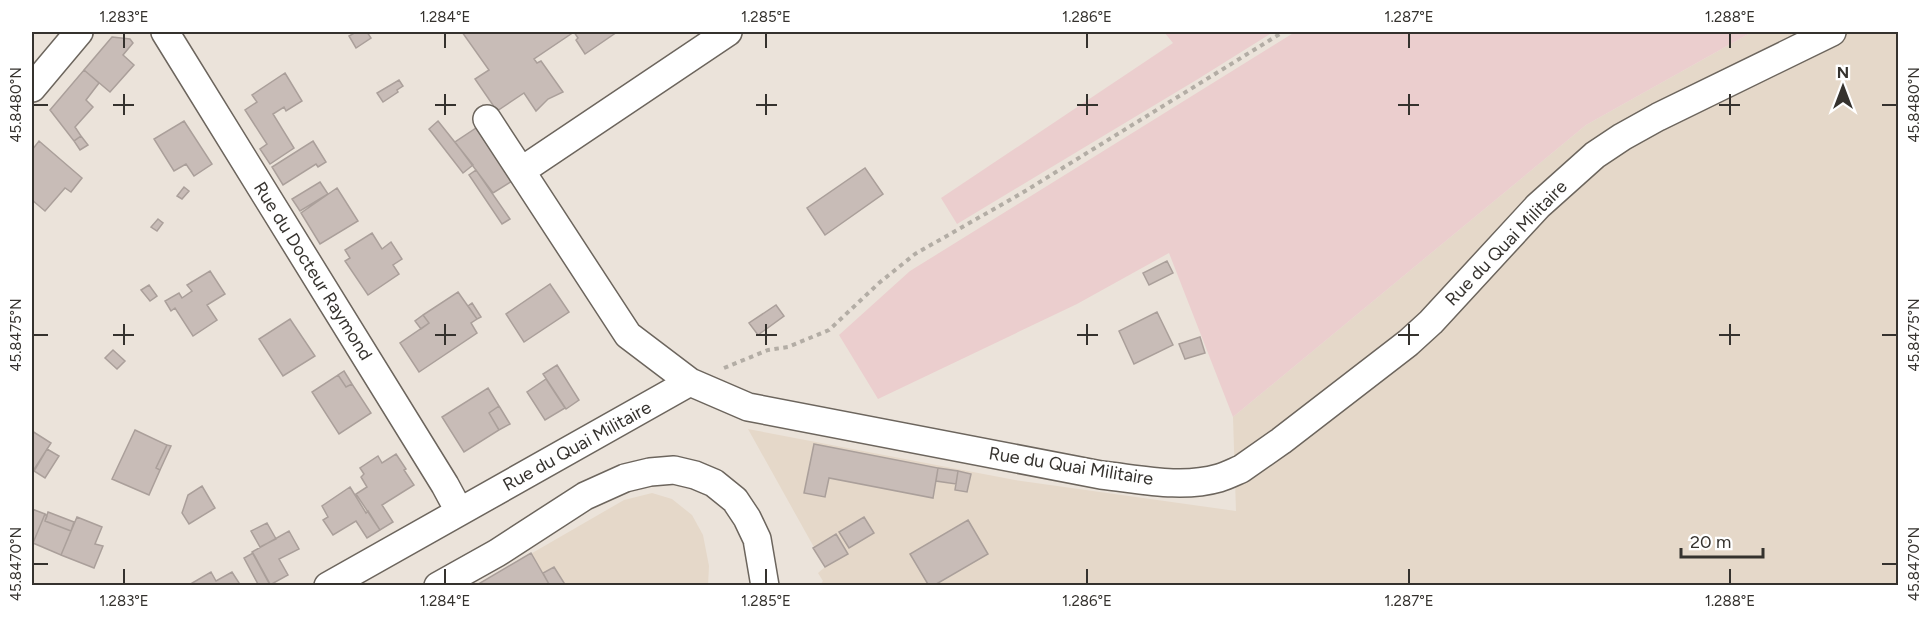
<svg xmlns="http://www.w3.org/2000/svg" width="1930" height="617" viewBox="0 0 1930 617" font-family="Figtree,sans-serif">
	<rect width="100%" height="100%" fill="#ebe3da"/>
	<path fill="#e5d8c9" d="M1752 32H1898V585H820L823 581 818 573 825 567 748 429 1015 480 1236 511 1233 417 1586 125Z
		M652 493 672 499 692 515 703 535 709 566 708 585 475 586 624 500Z"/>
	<path fill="#ebcece" d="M1164 32H1273L1198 79 957 224 941 198 1173 43Z
		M1295 32H1752L1586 125 1233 417 1169 253 1077 304 878 399 839 335 910 271Z"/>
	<path fill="#c8bcb7" stroke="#aa9f9a" stroke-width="1.5" d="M356 32H367L371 38 356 48 349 36Z
		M462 32H617L585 54 576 40 578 38 574 32 534 59 537 63 541 61 563 92 548 99 536 111 524 93 497 111 475 79 489 70Z
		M112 37 130 39 133 43 123 55 134 65 110 92 84 70Z
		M84 70 99 83 86 100 93 107 75 127 81 136 74 141 50 110Z
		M285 73 302 101 286 111 284 107 273 114 294 148 270 164 260 149 267 144 245 110 257 102 252 95Z
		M399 80 403 86 397 90 398 92 383 102 377 93Z
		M184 121 212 164 194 176 186 164 174 171 154 139Z
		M438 121 473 165 463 173 429 129Z
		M476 128 512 181 493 193 455 142Z
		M81 136 88 145 80 150 74 141Z
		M39 141 82 178 71 192 65 188 45 211 32 200V150Z
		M313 141 326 162 318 167 316 164 283 185 272 167Z
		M865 168 883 194 825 235 807 208Z
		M476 170 510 219 502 224 469 175Z
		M320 182 328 194 300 211 292 199Z
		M184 187 189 191 182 199 177 196Z
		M337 188 358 221 320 244 301 213Z
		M158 219 163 223 157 231 151 227Z
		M372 233 382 249 391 242 402 259 393 265 399 274 368 295 345 261 350 258 345 250Z
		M1167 261 1173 273 1149 285 1143 273Z
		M210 271 225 294 207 305 217 320 193 336 175 308 171 311 165 301 179 293 182 298 192 291 187 285Z
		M550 284 569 312 524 342 506 314Z
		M149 285 157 296 150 301 141 290Z
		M458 292 477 319 471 323 477 333 419 372 400 343 429 323 423 315Z
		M472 303 481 317 477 319 468 306Z
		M776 305 784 316 758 335 749 323Z
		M1157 312 1173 345 1134 364 1119 331Z
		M423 315 429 323 421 329 415 321Z
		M290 319 315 356 283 376 259 339Z
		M1200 337 1205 353 1185 359 1179 344Z
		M113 350 125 361 117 369 105 358Z
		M557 365 579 400 566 409 543 374Z
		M344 371 352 384 346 387 338 375Z
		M338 375 346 387 352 384 371 413 339 434 312 392Z
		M546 379 565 408 545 420 527 392Z
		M488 388 499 406 489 413 499 430 464 452 442 417Z
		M499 406 510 424 499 430 489 413Z
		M135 430 167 445 156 468 160 470 149 495 112 479Z
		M32 431 51 443 33 471 32 470Z
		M814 444 938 468 933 498 829 478 825 497 804 493Z
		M167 445 171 446 160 470 156 468Z
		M47 449 59 456 45 478 34 471Z
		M396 454 406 469 404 470 414 485 382 505 393 522 380 530 356 494 367 487 361 477 364 474 360 468 378 456 382 463Z
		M938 468 958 471 956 484 936 481Z
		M958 471 971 474 967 492 955 490Z
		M202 486 215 508 189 524 182 513 188 495Z
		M350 487 366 513 368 511 380 530 367 538 356 521 333 535 323 520 328 517 322 506Z
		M32 509 45 514 33 543H32Z
		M48 512 74 522 71 531 45 521Z
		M45 514 47 516 45 521 71 531 61 555 33 543Z
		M77 517 102 527 95 544 103 546 94 568 61 555Z
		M864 517 874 533 849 548 839 532Z
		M968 520 988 554 933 586H929L910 554Z
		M267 523 276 539 260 547 251 531Z
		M289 531 299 549 279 559 288 575 270 585 252 552Z
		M836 534 848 554 825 567 813 548Z
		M253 553 270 584 267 586H259L244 558Z
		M531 553 550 586H475Z
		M554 567 566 586H550L543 573Z
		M211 572 216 581 232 572 241 586H187Z"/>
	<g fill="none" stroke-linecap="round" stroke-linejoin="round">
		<g stroke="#6c655d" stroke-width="30">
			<path id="minor" d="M165 32 445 485 459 511
				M728 32 521 171 628 335 690 382 748 407 1101 475C1139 479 1181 489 1219 478 1226 476 1234 472 1241 469L1281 441 1408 343 1431 322 1538 206 1595 155 1622 137 1658 117 1832 32
				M32 88 79 32
				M487 119 521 171
				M328 586 690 382
				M438 586 497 553 585 496 625 478 650 472 674 470 695 475 714 483 735 500 747 518 757 539 765 586"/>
		</g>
		<path stroke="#b3ada5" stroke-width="4" stroke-dasharray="4.5 4.5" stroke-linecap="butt" d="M724 368 768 350 788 347 829 330 879 283 915 254 1022 193 1283 32"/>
		<use href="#minor" stroke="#fff" stroke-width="27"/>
	</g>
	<path fill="none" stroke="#35322e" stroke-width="2" d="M124 33V48M445 33V48M766 33V48M1087 33V48M1409 33V48M1730 33V48M124 94V115M445 94V115M766 94V115M1087 94V115M1409 94V115M1730 94V115M33 105H48M113 105H134M435 105H456M756 105H777M1077 105H1098M1398 105H1419M1719 105H1740M1882 105H1897M124 324V345M445 324V345M766 324V345M1087 324V345M1409 324V345M1730 324V345M33 335H48M113 335H134M435 335H456M756 335H777M1077 335H1098M1398 335H1419M1719 335H1740M1882 335H1897M33 564H48M1882 564H1897M124 569V584M445 569V584M766 569V584M1087 569V584M1409 569V584M1730 569V584"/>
	<g text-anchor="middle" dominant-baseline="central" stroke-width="6" stroke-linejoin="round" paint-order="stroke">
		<g font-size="18" fill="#35322e" stroke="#fff">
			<text transform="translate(1506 243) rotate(-46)">Rue du Quai Militaire</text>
			<text transform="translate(313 271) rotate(58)">Rue du Docteur Raymond</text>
			<text transform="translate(577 446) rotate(-29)">Rue du Quai Militaire</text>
			<text transform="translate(1071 466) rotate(9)">Rue du Quai Militaire</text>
		</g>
	</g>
	<rect width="1930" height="617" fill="none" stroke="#ffffff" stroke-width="66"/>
	<g transform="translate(1843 87)" stroke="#ffffff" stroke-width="4.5" paint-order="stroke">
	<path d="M0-4.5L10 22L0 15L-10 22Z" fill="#35322e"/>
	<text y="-9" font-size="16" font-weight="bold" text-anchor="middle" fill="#35322e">N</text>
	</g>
	<path d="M1681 548v9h82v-9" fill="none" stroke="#35322e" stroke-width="3"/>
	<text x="1690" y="548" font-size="18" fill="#35322e" stroke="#ffffff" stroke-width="4.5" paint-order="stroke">20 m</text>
	<rect x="33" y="33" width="1864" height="551" fill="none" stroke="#35322e" stroke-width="2"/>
	<g font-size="15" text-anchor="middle" fill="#35322e">
		<text x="124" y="22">1.283°E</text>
		<text x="445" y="22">1.284°E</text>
		<text x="766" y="22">1.285°E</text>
		<text x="1087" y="22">1.286°E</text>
		<text x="1409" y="22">1.287°E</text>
		<text x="1730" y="22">1.288°E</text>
		<text transform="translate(16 105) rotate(-90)" y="5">45.8480°N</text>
		<text transform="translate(1914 105) rotate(-90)" y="5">45.8480°N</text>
		<text transform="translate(16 335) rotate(-90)" y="5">45.8475°N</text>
		<text transform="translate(1914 335) rotate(-90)" y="5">45.8475°N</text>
		<text transform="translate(16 564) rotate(-90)" y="5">45.8470°N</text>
		<text transform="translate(1914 564) rotate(-90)" y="5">45.8470°N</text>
		<text x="124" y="606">1.283°E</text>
		<text x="445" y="606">1.284°E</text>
		<text x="766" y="606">1.285°E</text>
		<text x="1087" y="606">1.286°E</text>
		<text x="1409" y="606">1.287°E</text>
		<text x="1730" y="606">1.288°E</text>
	</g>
</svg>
